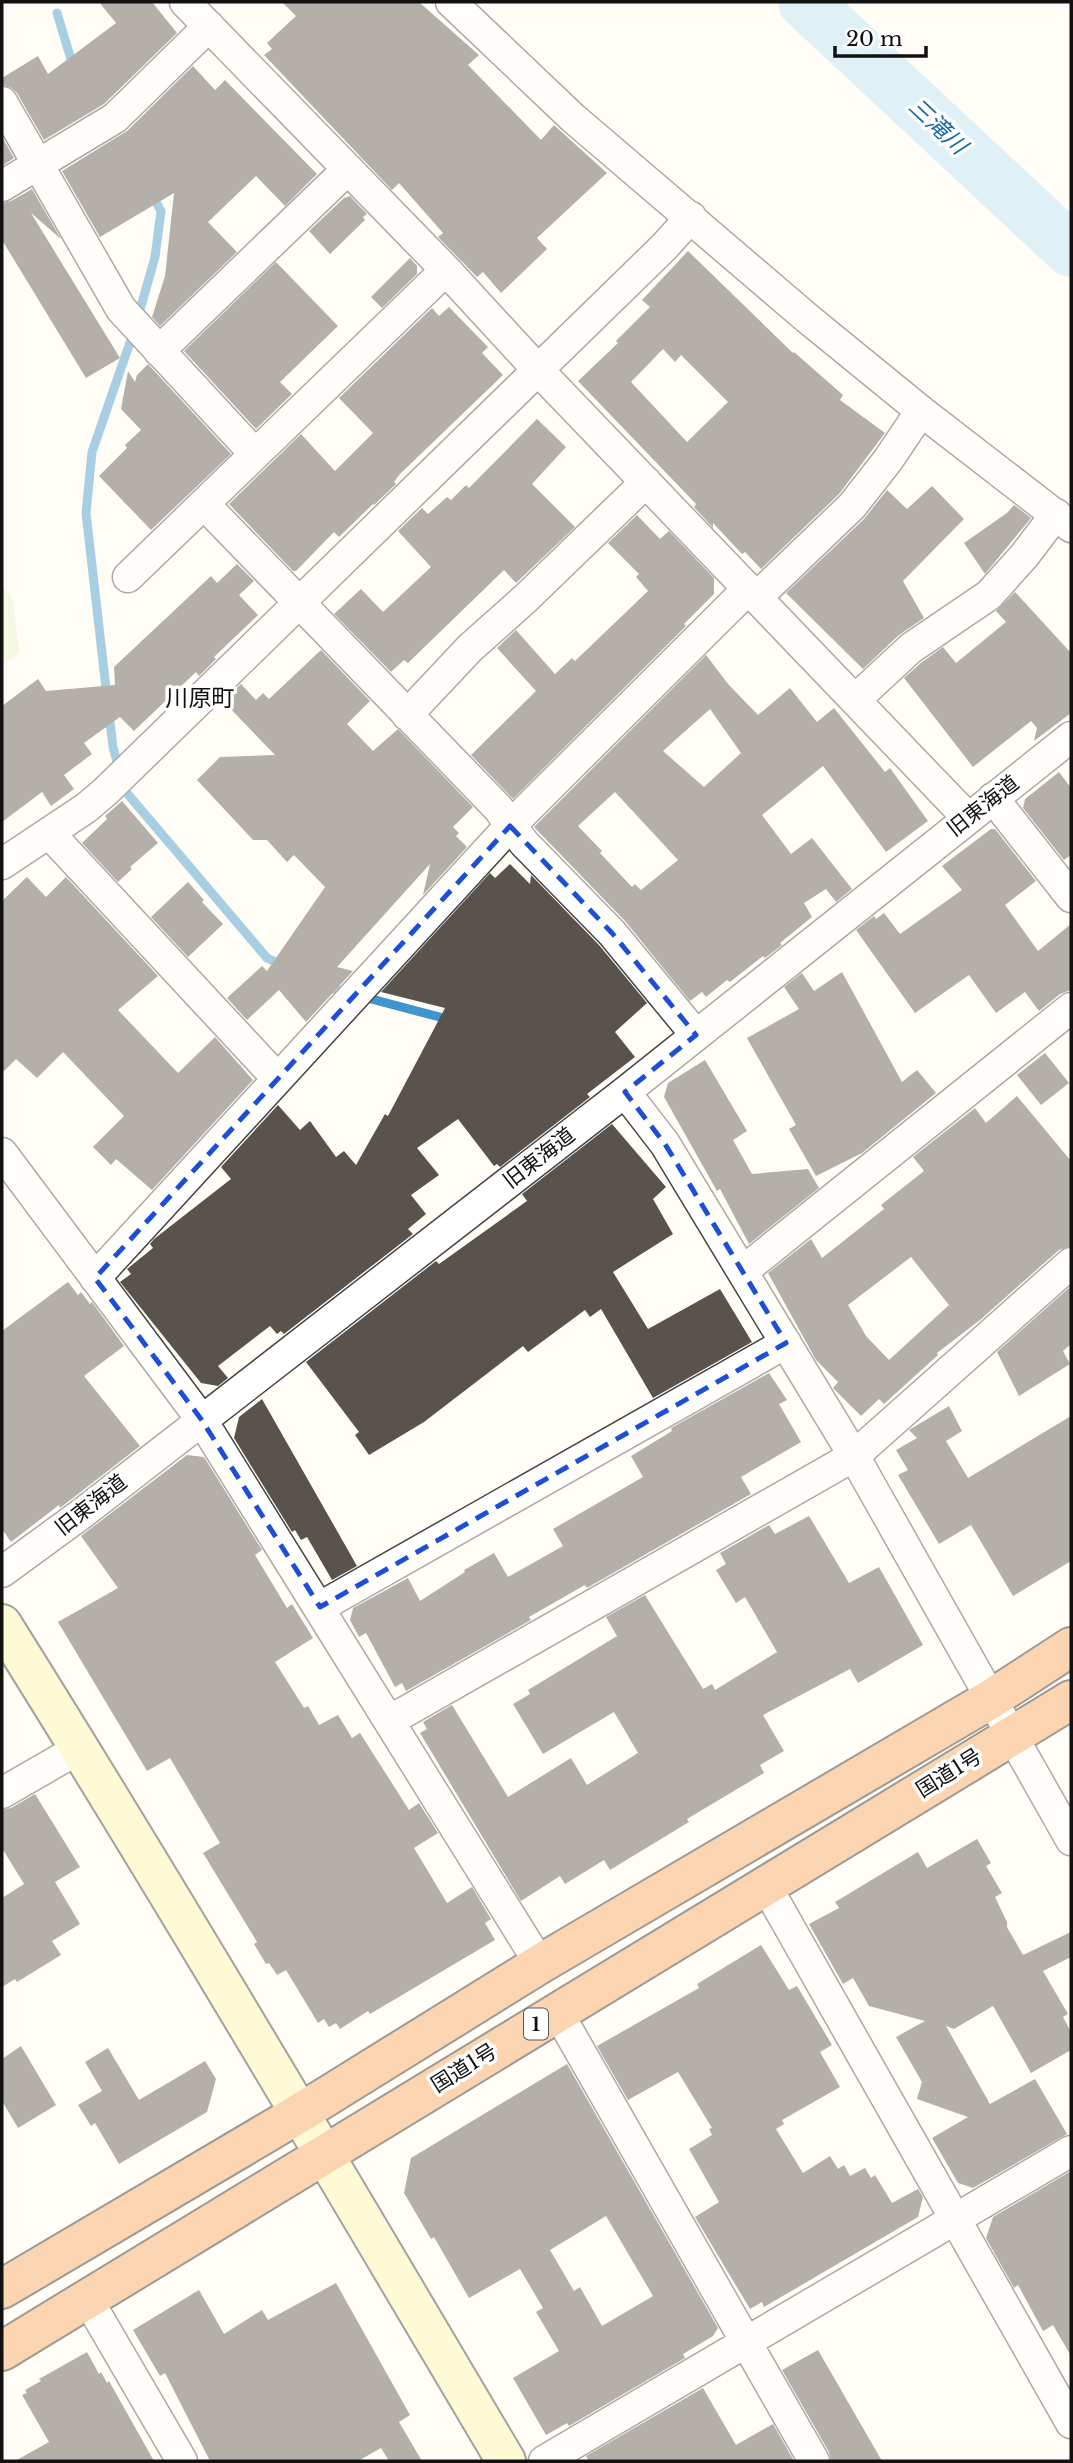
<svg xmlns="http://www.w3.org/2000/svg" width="1073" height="2463" viewBox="0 0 1073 2463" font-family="'Libre Baskerville','Noto Sans JP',serif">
	<rect width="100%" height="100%" fill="#fffdf5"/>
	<path fill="#e6f2cf" d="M2 585 13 600 19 653 2 666Z"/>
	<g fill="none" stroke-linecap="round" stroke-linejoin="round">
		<path stroke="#3f96cf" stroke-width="9" d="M57 13 73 66
			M138 317 155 257 161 211 151 193
			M107 697 86 513 92 452 134 331
			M109 714 113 747 119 769
			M123 782 126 792 267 958 282 965
			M326 987 451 1020"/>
		<path stroke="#b9e0f7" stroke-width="54" d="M805 2 1071 250"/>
	</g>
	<path fill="#5a524d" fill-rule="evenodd" d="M99 2H152L177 33 104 104 44 140 17 93 10 87 2 85V78L38 56 48 74 116 23Z
		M282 2H419L479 55 468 65 541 140 554 125 607 173 537 238 547 249 501 293 483 272 477 277 438 237 443 233 399 183 392 190 264 55 272 49 267 43 296 16Z
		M193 66 215 90 225 80 317 174 285 206 256 176 208 222 237 252 160 326 152 317 165 276 174 193 100 237 62 171 127 131Z
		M2 137 14 158 2 166Z
		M32 189 61 239 31 213 120 358 86 378 2 240V203L11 201Z
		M350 196 367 214 363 217 365 220 330 254 309 231 344 198Z
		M688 251 793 353 794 352 843 395 840 400 885 433 839 494 761 569 745 552 742 554 713 523V528L694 507 696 504 578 381 618 343 616 341 650 307 642 300ZM663 349 675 362 681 355 728 402 687 442 631 382Z
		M410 258 417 266V274L382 308 371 297Z
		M276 262 338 326 280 382 292 394 256 429 184 351Z
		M449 307 488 347 482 353 503 375 400 474 394 482 396 484 374 505 373 504 339 537 334 532 296 571H293L229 504 301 434 335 471 373 433 339 398 432 308 439 316Z
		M148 364 231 454 151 530 99 476 127 448 125 445 141 430 121 409 128 371 135 382 137 375Z
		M537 419 566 447 532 484 575 527 516 583 504 570 408 663 404 660 391 672 334 614 361 589 383 612 431 567 398 531 422 508 428 514 447 497 451 500 466 485 469 488Z
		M932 486 964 519 903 581 924 618 899 635 863 669 786 593 864 519 887 490 907 509Z
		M1014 505 1031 518 985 574 964 543 1007 513Z
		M637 515 660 539 669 531 714 578V594L684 624 686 626 513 799 471 755 536 691 497 648 516 630 555 674 572 658 575 661 648 591 636 577 639 574 608 543Z
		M237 564 254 581 239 595 258 615 214 657 216 659 199 676 196 672 134 731 120 717 84 743 92 754 64 775 74 789 51 806 42 792 2 822V706L38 679 46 691 115 685 114 667 211 576 217 583Z
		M1015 592 1071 653V713L1034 741 1037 728 1031 721 973 767 904 678 922 662 943 647 956 663 1006 622 996 611Z
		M321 650 370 701 347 724 373 751 398 729 473 807 453 827 459 833 456 836 467 847 423 895 430 864 337 967 353 971 306 1022 279 990 247 1020 227 998 262 966 267 971 325 887 294 855 287 862 267 840H253L197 780 220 757 275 755 223 701 241 684 256 700 263 693 269 699Z
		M706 655 728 684 758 715 790 688 817 722 834 708 885 772 890 768 928 821 886 852 823 766 762 815 791 854 812 838 852 889 836 902 826 889 804 903 812 917 780 943 782 945 765 958 763 956 730 982 727 980 706 997 702 992 690 1001 625 921 534 827ZM710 709 741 753 704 787 663 751ZM615 792 678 860 641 890 635 884 632 887 600 853 602 851 578 826Z
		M1059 772 1071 788V855L1064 860 1023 808 1025 799Z
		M122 801 158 843 130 867 132 869 118 882 82 843 107 819 105 816Z
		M991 829H995L1036 881 1005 905 1038 951 1071 924V990L1060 994 1039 1011 1025 992 996 1013 969 975 915 1013 856 930 874 916 876 919 884 913 900 934 962 890 942 866Z
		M510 864 530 884 531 875 599 945 647 1003 615 1032 635 1057 587 1094 590 1097 500 1167 497 1164 494 1166 458 1119 417 1148 439 1175 411 1195 426 1214 408 1229 413 1234 284 1334 281 1331 277 1334 270 1326 218 1366 228 1378 218 1386 201 1383 120 1282 131 1274 127 1269 153 1248 150 1244 154 1239 231 1179 221 1167 278 1105 300 1130 310 1121 336 1157 344 1151 356 1165 385 1114 388 1116 445 1008 381 992 490 873 495 878Z
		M27 877 46 897 66 877 158 976 118 1010 178 1073 215 1037 253 1080 152 1190 116 1159 111 1165 93 1147 124 1116 63 1052 37 1078 16 1059 2 1073V901Z
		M188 882 204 900 202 902 223 924 188 957 151 917Z
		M842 972 902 1082 917 1070 936 1093 862 1153 816 1176 789 1129 796 1125 747 1038 799 1009 784 987 802 973 814 991Z
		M1045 1053 1069 1083 1041 1105 1017 1075Z
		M705 1060 747 1131 733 1140 752 1174 808 1169 819 1188 749 1244 720 1189 717 1191 664 1097 668 1083Z
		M1017 1096 1071 1161V1246L1059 1250 980 1320 937 1353 938 1355 884 1404 879 1399 861 1416 833 1388 838 1382 816 1360 768 1273 811 1239 822 1258 884 1209 881 1205 924 1171 913 1157 975 1108 986 1123ZM911 1257 949 1305 889 1360 866 1336 848 1305Z
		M612 1124 666 1187 653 1199 673 1234 613 1272 648 1329 720 1289 752 1342 653 1398 601 1309 590 1317 585 1310 528 1352 523 1346 424 1422 369 1455 355 1435 359 1432 306 1362 436 1261 439 1264 527 1201 522 1194Z
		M68 1282 78 1295 81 1292 90 1304 92 1302 124 1346 84 1376 140 1446 69 1501 60 1508 59 1505 11 1542 2 1529V1331Z
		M1071 1286V1344L1063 1351 1070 1364 1019 1396 997 1352Z
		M769 1373 787 1400 779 1404 801 1442 741 1477 751 1494 587 1588 585 1585 529 1617 531 1620 406 1691 402 1683 395 1687 366 1633 359 1637 350 1620 353 1608 408 1578 420 1601 465 1572 464 1570 494 1553 508 1577 563 1546 553 1529 643 1477 631 1456 672 1431 671 1428Z
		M262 1399 357 1566 332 1580 307 1537 301 1540 295 1530 292 1532 234 1438 239 1417Z
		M949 1406 962 1431 946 1441 968 1478 1071 1416V1561L1013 1596 971 1525 939 1544 898 1475 908 1470 896 1450 917 1438 909 1430Z
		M187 1455 204 1457 262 1550 255 1555 287 1608 292 1604 313 1638 275 1662 304 1708 308 1706 319 1725 338 1715 352 1738 360 1733 409 1810 419 1803 438 1833 414 1848 447 1903 472 1887 491 1919 485 1923 495 1940 370 2014 368 2011 340 2029 336 2023 329 2027 324 2019 318 2023 286 1970 277 1975 269 1963 266 1964 254 1944 257 1942 203 1853 220 1843 170 1758 147 1771 58 1622 118 1588 81 1536Z
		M809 1516 849 1583 879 1567 923 1645 858 1683 850 1669 763 1715 784 1751 760 1765 764 1773 687 1819 689 1822 610 1870 604 1860 565 1884 560 1876 521 1901 420 1733 427 1729 423 1722 452 1705 508 1797 571 1758 587 1785 638 1753 614 1712 543 1754 513 1704 530 1694 528 1690 617 1636 606 1617 645 1595 703 1689 712 1684 715 1690 777 1652 745 1597 736 1603 716 1570 726 1564 720 1553 769 1525 775 1534Z
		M35 1794 80 1867 55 1882 80 1924 52 1941 61 1955 17 1982 15 1979 2 1987V1898L24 1884 2 1848V1810L11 1808Z
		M977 1839 991 1863 986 1866 1002 1893 995 1897 1007 1922V1927L1023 1955 1071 1932V1957L1043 1971 1068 2014 1063 2017 1071 2032V2050L1031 2073 993 2006 954 2029 946 2026 990 2104 1035 2079 1067 2134 973 2188 958 2183 932 2138 968 2117 917 2099 922 2082 896 2037 925 2021 869 2006 853 1978 843 1984 809 1924 839 1908 835 1902 918 1852 927 1868Z
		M761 1945 789 1990 797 1986 832 2045 820 2052 840 2087 782 2120 784 2124 776 2129 803 2173 830 2156 838 2169 844 2165 850 2176 865 2168 871 2178 875 2175 892 2203 918 2189 923 2197 918 2217 764 2307 762 2302 750 2309 695 2217 719 2202 689 2149 712 2135 709 2129 712 2128 678 2072 628 2100 597 2046 699 1988 697 1984Z
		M21 2046 56 2105 18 2128 2 2101V2059Z
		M108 2048 139 2100 205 2061 216 2079 207 2112 119 2164 95 2123 91 2126 78 2105 102 2091 85 2062Z
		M567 2064 718 2328 713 2336 683 2354 685 2358 569 2426 567 2423 546 2435 513 2378 559 2351 536 2312 543 2308 520 2269 469 2298 434 2237 431 2239 404 2193 411 2158ZM606 2216 653 2296 602 2326 580 2287 574 2291 550 2250Z
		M1071 2171V2356L1053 2325 1043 2331 1018 2285 1014 2288 986 2238 993 2217Z
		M336 2283 410 2415 399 2422 422 2461H389L381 2448 358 2461H210L165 2373 160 2376 133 2330 199 2290 224 2334 262 2310 268 2320Z
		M818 2350 882 2461H831L829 2452 782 2370Z
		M87 2352 99 2374 101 2372 107 2383 109 2381 154 2461H15L49 2442 22 2395 27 2393 25 2390 41 2381 39 2379Z
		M703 2388 736 2445 773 2424 794 2461H589L586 2456Z"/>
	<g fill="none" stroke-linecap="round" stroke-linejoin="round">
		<g stroke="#444" stroke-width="33">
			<path id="street" d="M185 2 446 270 538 370 968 818
				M451 2 573 118 807 318 921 411 1071 527
				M2 102 121 309 255 454
				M2 186 115 118 209 26
				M159 351 348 169
				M204 504 498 808 524 843 612 933 696 1035
				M128 577 446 270
				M757 597 852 506 888 460 921 411
				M856 699 911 648 989 595 1024 556 1056 514
				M407 715 470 648 526 598 646 482
				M993 798 1071 897
				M49 833 277 1078
				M2 864 86 808 105 792 664 247 691 217
				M625 1092 665 1144 854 1456 1071 1840
				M2 1153 201 1419 540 1964
				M743 1271 1071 1008
				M95 1278 510 826 748 589
				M2 1572 80 1515 625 1092 1071 737
				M320 1607 786 1343
				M389 1721 854 1456 1071 1263
				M2 1793 80 1748
				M766 1886 1071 2423
				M557 2011 814 2461
				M88 2300 182 2461
				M544 2461 1071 2151"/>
		</g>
		<g stroke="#333" stroke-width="42">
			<path id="secondary" d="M2 1624C175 1900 340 2181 506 2461"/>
		</g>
		<g stroke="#222" stroke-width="42">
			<path id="highway" d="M2 2289 300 2113 540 1964 991 1699 1071 1647
				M2 2351 1071 1700"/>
		</g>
		<use href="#street" stroke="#fff" stroke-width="30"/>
		<use href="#secondary" stroke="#fff6b0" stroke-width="38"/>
		<use href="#highway" stroke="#f5a25d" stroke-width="38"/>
	</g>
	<path d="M0 0H1073V2463H0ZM510 826 612 933 696 1035 625 1092 665 1144 786 1343 320 1607 201 1419 95 1278Z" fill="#fffdf5" fill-opacity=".55" fill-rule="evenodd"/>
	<path fill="none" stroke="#1d4ed8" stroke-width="5" stroke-dasharray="14 9" stroke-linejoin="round" d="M510 826 612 933 696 1035 625 1092 665 1144 786 1343 320 1607 201 1419 95 1278Z"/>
	<g text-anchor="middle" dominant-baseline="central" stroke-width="7" stroke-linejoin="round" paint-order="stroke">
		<rect fill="#fff" stroke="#585858" stroke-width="2" x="524" y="2008.5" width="24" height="31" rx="5"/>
		<g font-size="19" font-weight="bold" fill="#111">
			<text x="536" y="2024">1</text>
		</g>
		<g font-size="21" fill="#111" stroke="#fff">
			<text transform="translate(983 806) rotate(-38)">旧東海道</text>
			<text transform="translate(539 1158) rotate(-38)">旧東海道</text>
			<text transform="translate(91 1505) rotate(-38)">旧東海道</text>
			<text transform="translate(949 1773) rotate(-32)">国道1号</text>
			<text transform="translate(464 2068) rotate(-32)">国道1号</text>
		</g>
		<g font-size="23" font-style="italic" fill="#1768a6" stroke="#fff">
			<text transform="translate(938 126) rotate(43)">三滝川</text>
		</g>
		<g font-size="23" fill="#111" stroke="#fff">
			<text x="200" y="698">川原町</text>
		</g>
	</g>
	<rect width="1073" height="2463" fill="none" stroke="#111111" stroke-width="7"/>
	<path d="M835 46v10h91v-10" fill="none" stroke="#111111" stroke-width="3.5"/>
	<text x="846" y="46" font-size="21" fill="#111111" stroke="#ffffff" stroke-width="5" paint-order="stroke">20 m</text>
</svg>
